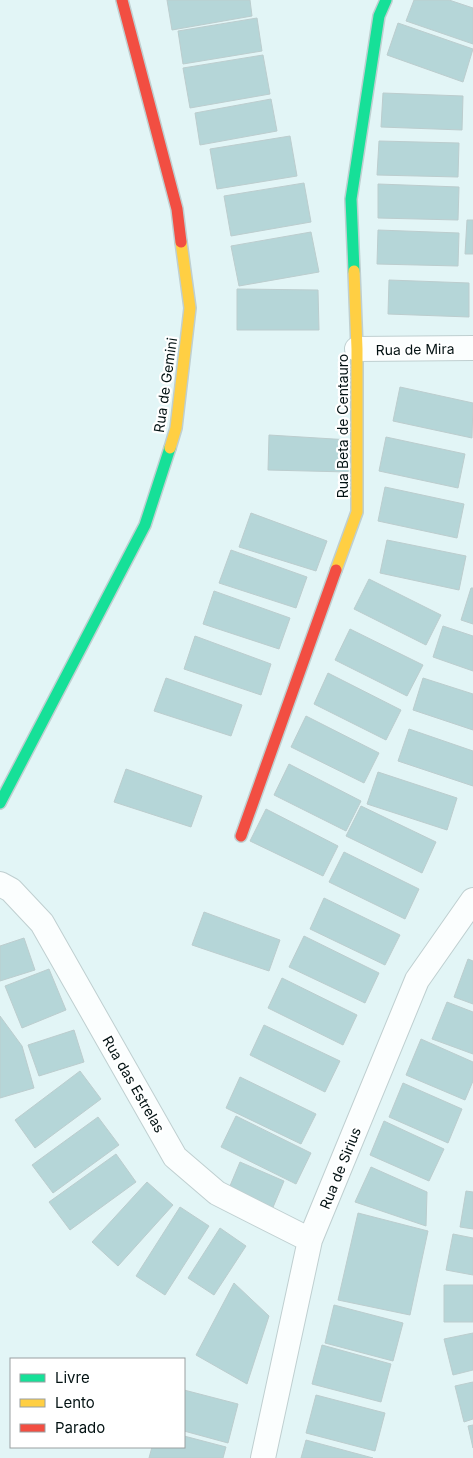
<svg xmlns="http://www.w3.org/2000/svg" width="473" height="1458" viewBox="0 0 473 1458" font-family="Inter,sans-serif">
	<rect width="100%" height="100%" fill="#e2f5f6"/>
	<path fill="#b5d6d8" stroke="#bccdce" d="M167 0H250L252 16 172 30Z
		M414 0H449L473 8V44L406 21Z
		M257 18 262 51 183 64 178 31Z
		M398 23 473 49 463 82 387 55Z
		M263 55 270 94 190 108 183 68Z
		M383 93 463 96 462 130 381 127Z
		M271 99 277 131 200 145 195 113Z
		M290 136 297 176 217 189 210 149Z
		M379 141 459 143 458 177 377 175Z
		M304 183 311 222 231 236 224 196Z
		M378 184 459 187 458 220 378 218Z
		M467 220H473V254H465Z
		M378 230 459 233 458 266 377 264Z
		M311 232 319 272 239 286 231 246Z
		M389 280 469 283V317L388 314Z
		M237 289 318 290 319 330H237Z
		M400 387 473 403 472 438 393 421Z
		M269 435 350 440 348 472 268 470Z
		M386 437 465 454 458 488 379 471Z
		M385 487 464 504 457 538 378 521Z
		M251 513 327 541 316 571 239 547Z
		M387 540 466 556 459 590 380 573Z
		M231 550 307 577 296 608 219 583Z
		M369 579 441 615 426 645 354 609Z
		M471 588H473V624L461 620Z
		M214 591 290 618 279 649 203 624Z
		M443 626 473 636V671L433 657Z
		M350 629 423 665 407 696 335 660Z
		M195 636 271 664 261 695 184 669Z
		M328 673 401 710 386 740 314 704Z
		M166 678 242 705 231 736 154 711Z
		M423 678 473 694V730L413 710Z
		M306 716 379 753 364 783 291 747Z
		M409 729 473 751V786L398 761Z
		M289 764 361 801 346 831 274 795Z
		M126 769 202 796 191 827 114 802Z
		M378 772 457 798 447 830 367 804Z
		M361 806 436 842 422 873 346 836Z
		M266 809 338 846 323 876 250 841Z
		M344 852 419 889 405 919 329 882Z
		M324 898 400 935 385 965 310 929Z
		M204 912 280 940 269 971 192 945Z
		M304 936 379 973 365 1003 289 967Z
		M24 938 35 970 0 981V946Z
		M468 959 473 961V1004L454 997Z
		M49 969 66 1010 22 1028 5 986Z
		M282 978 357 1015 343 1045 268 1008Z
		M447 1002 473 1012V1054L432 1039Z
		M0 1016 22 1046 34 1088 0 1098Z
		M264 1025 340 1061 325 1092 250 1055Z
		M74 1030 84 1062 39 1076 28 1045Z
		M421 1039 473 1062V1081L465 1100 406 1075Z
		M80 1071 101 1099 35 1148 15 1120Z
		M240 1077 316 1114 301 1144 226 1108Z
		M403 1083 462 1109 448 1143 389 1117Z
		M236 1116 311 1153 296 1184 221 1147Z
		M98 1117 119 1145 53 1193 32 1165Z
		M384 1121 444 1149 429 1181 370 1155Z
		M116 1154 136 1182 70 1230 49 1202Z
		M240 1162 284 1181 271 1212 227 1193Z
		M371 1167 427 1192 426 1226 355 1202Z
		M147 1182 173 1205 118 1266 92 1242Z
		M466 1191 473 1192V1229L460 1227Z
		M180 1207 209 1226 165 1295 136 1276Z
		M358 1213 428 1231 410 1315 338 1300Z
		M220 1228 246 1246 214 1295 188 1278Z
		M453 1234 473 1238V1275L446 1270Z
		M234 1283 269 1316 247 1384 196 1355Z
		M444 1285H473V1322H444Z
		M334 1305 403 1323 393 1361 325 1343Z
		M473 1333V1370L453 1375 444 1339Z
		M322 1345 391 1364 381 1402 312 1384Z
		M473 1382V1419L464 1422 455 1386Z
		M184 1390 238 1404 228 1443 184 1431Z
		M316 1395 385 1413 375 1451 306 1433Z
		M473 1425V1448L468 1426Z
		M184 1436 226 1447 223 1458H149L152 1447H184Z
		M306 1440 373 1458H301Z"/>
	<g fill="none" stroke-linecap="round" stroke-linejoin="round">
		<g stroke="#bfcfd0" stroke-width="26">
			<path id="street" d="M357 349 473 348
				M0 884 11 890 42 923 175 1157 217 1193 310 1240
				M263 1458 310 1240 417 980 473 900"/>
		</g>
		<g stroke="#bfcfd0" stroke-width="14">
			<path id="fast" d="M354 271 351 199 379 16 386 0
				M0 803 145 525 170 448"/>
		</g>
		<g stroke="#bfcfd0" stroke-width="14">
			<path id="slow" d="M170 448 176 428 190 308 181 242
				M336 570 357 512V349L354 271"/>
		</g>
		<g stroke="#bfcfd0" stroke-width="14">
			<path id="jam" d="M122 0 177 209 181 242
				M241 836 336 570"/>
		</g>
		<use href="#street" stroke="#fbfefe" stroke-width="24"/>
		<use href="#fast" stroke="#16e098" stroke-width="11"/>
		<use href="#slow" stroke="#ffcf43" stroke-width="11"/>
		<use href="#jam" stroke="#f24e42" stroke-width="11"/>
	</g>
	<g text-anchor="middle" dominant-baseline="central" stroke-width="4.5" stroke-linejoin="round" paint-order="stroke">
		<g font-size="14" fill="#031213" stroke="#fff">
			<text transform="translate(415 349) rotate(-1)">Rua de Mira</text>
			<text transform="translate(165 385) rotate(-82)">Rua de Gemini</text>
			<text transform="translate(342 426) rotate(-90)">Rua Beta de Centauro</text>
			<text transform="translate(134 1084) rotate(60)">Rua das Estrelas</text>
			<text transform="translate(340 1168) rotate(-68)">Rua de Sirius</text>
		</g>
	</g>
	<rect x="10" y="1358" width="175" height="90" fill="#ffffff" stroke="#9aa0a1"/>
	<rect x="20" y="1374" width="25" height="8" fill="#16e098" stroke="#9aa0a1"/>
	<text x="55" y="1383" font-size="15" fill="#031213">Livre</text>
	<rect x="20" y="1399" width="25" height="8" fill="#ffcf43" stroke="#9aa0a1"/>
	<text x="55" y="1408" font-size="15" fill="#031213">Lento</text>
	<rect x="20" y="1424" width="25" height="8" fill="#f24e42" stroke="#9aa0a1"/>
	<text x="55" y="1433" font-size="15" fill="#031213">Parado</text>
</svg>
